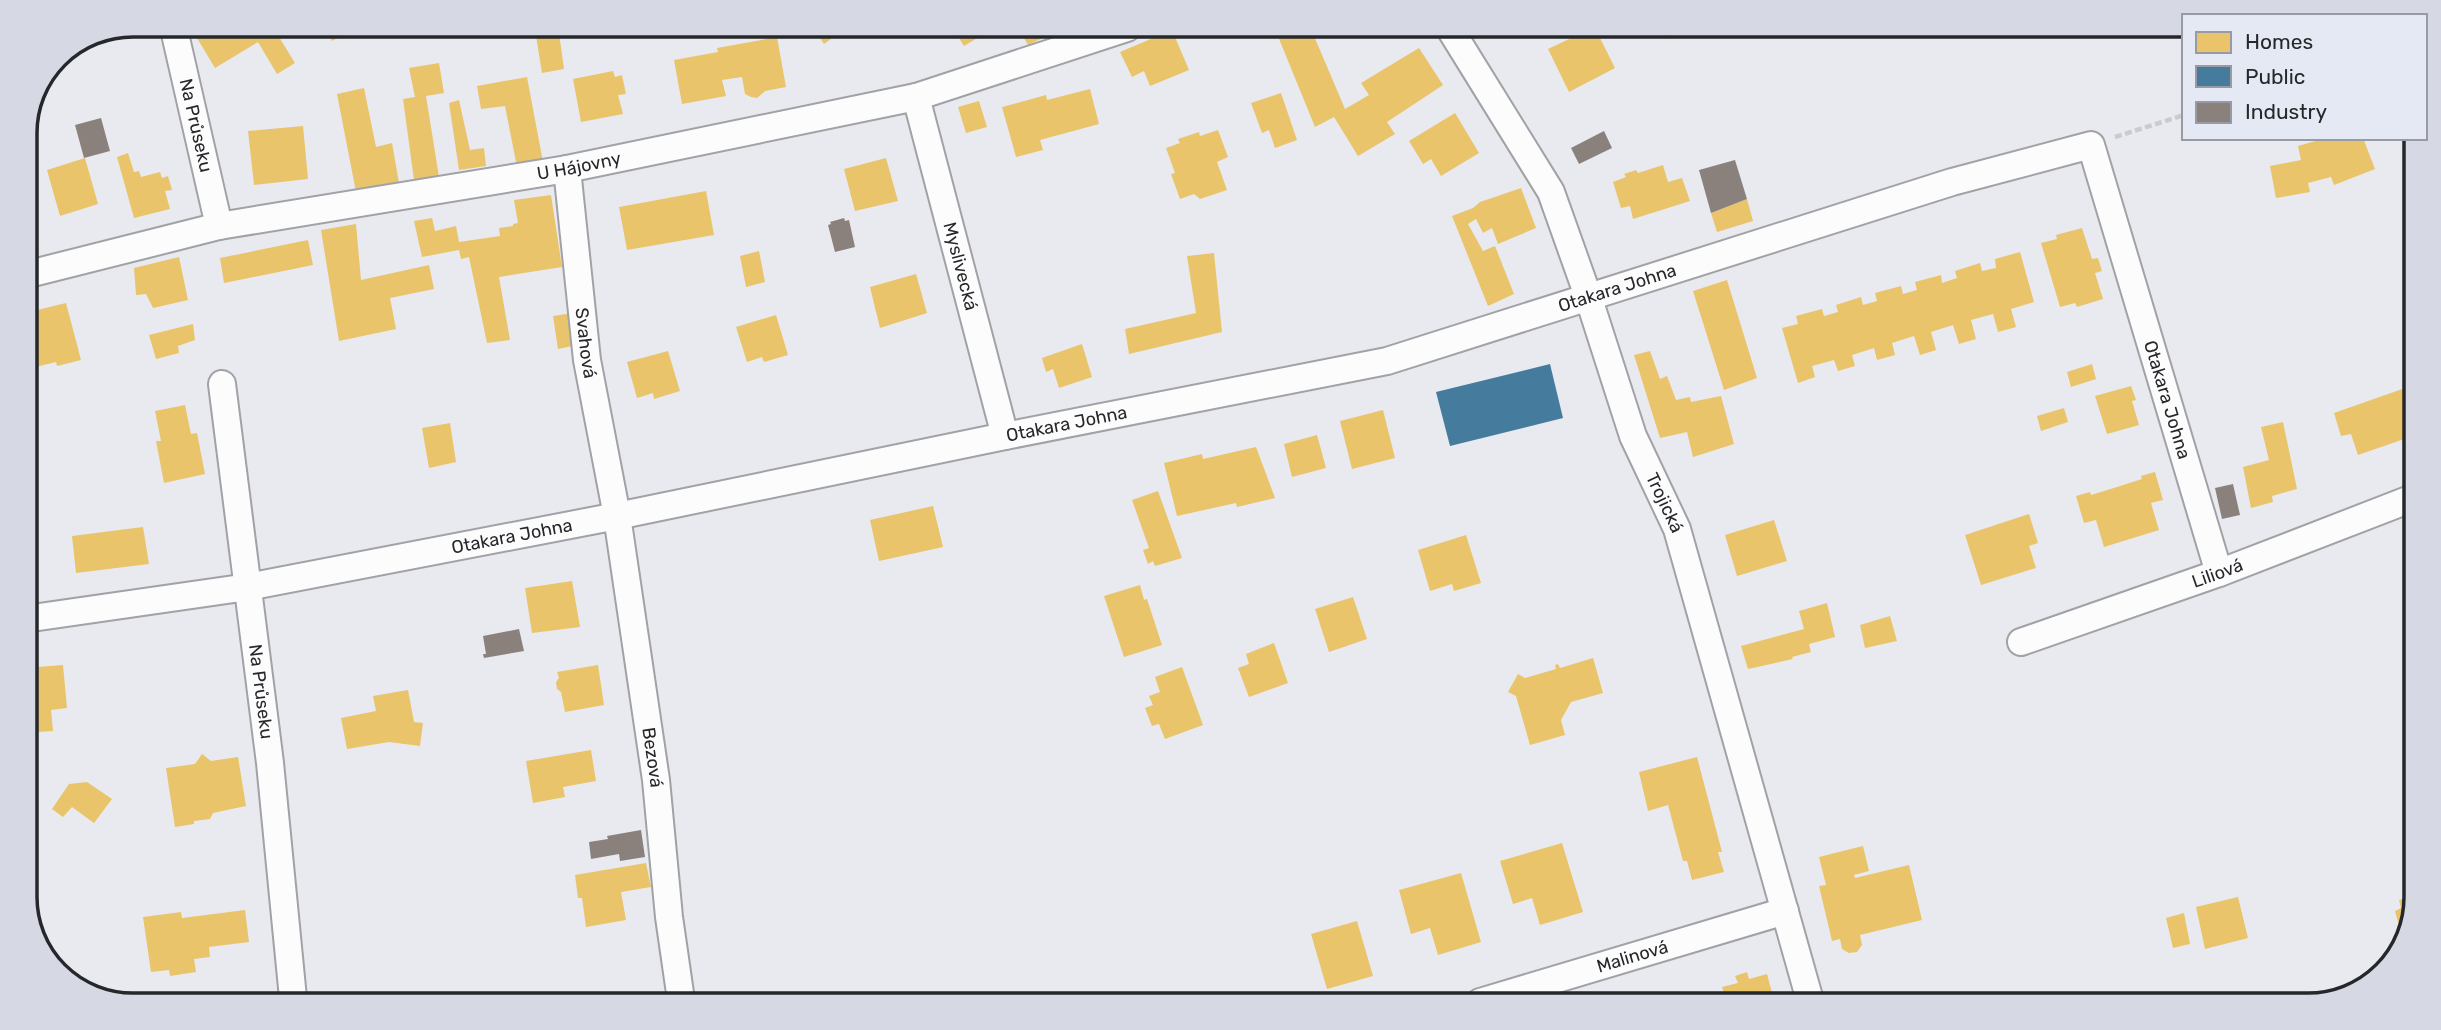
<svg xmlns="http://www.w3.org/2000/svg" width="2441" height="1030" viewBox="0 0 2441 1030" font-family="Rubik,sans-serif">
	<rect width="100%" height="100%" fill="#e8eaf0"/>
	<path fill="#e9c46a" d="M208 25H289L276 32 295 63 277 74 258 42 215 68 194 33Z
		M323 25H350L353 30 332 41Z
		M813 27H834L839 33 824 44Z
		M952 27 994 28 964 46Z
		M1018 28H1049L1053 33 1028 45Z
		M1275 29H1311L1345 109 1369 95 1361 83 1419 48 1443 85 1387 122 1395 134 1358 156 1334 117 1315 127Z
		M1172 30 1189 70 1150 86 1144 71 1132 77 1120 52Z
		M1588 30H1596L1615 68 1569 92 1548 49Z
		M1663 30H1686L1668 39Z
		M559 33 564 69 542 73 536 36Z
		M777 37 786 87 765 91 757 98 751 97 745 94 742 77 722 80 726 96 682 104 674 60 718 52 717 48Z
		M439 63 444 93 426 96 439 177 414 180 403 99 415 97 409 68Z
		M613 71 615 77 622 75 626 94 618 95 623 114 581 122 573 79Z
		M527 77 543 162 517 167 505 106 481 109 477 86Z
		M364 88 376 147 392 143 399 183 356 192 337 94Z
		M1090 89 1099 124 1040 140 1043 150 1016 157 1002 107 1046 95 1047 100Z
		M1281 93 1297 140 1275 148 1269 130 1262 133 1251 103Z
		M459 100 470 150 484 148 486 166 459 170 449 103Z
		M979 101 987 127 966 133 958 107Z
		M1455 113 1479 153 1441 176 1431 159 1423 164 1409 141Z
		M303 126 308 179 254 185 248 131Z
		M1218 130 1228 157 1217 162 1227 190 1200 199 1194 194 1180 199 1171 174 1175 173 1166 148 1180 143 1178 139 1199 132 1200 136Z
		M2326 138H2363L2375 169 2334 185 2331 177 2308 183 2310 192 2276 198 2270 166 2301 160 2298 146Z
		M128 153 134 172 139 171 141 177 160 172 162 178 168 176 172 190 165 191 170 209 134 218 117 157Z
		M85 158 98 204 60 216 47 170Z
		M886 158 898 201 855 211 844 169Z
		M1663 165 1668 182 1682 178 1690 201 1633 219 1630 206 1621 208 1613 182 1626 177 1624 174 1636 170 1638 173Z
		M1521 188 1536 228 1498 244 1492 228 1483 233 1476 219 1468 224 1483 251 1495 246 1514 294 1488 306 1452 216 1473 208 1480 202Z
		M706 191 714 235 627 250 619 207Z
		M551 195 562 267 499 277 510 340 487 343 469 257 461 259 459 250 422 257 414 221 432 218 435 231 456 226 459 242 500 236 499 228 513 226V224L518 223 514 200Z
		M1747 199 1753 221 1717 232 1711 213Z
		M356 224 361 280 429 265 434 289 390 298 396 329 339 341 321 230Z
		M2082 228 2092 259 2098 258 2102 271 2095 273 2103 299 2077 307 2075 303 2060 307 2041 243 2057 239 2056 235Z
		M308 240 313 265 224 283 220 258Z
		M759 251 765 282 746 287 740 256Z
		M2020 252 2034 302 2011 309 2016 327 1998 332 1993 314 1971 320 1976 339 1959 344 1953 325 1931 332 1936 350 1920 355 1914 336 1892 343 1895 355 1877 360 1874 348 1852 355 1855 366 1838 371 1834 360 1812 366 1815 377 1798 383 1782 328 1798 324 1796 316 1822 309 1824 316 1838 312 1836 305 1861 297 1863 305 1877 301 1875 293 1901 286 1903 294 1917 290 1915 282 1941 275 1942 283 1957 278 1955 271 1980 263 1982 271 1996 268 1995 259Z
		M1214 253 1222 332 1129 354 1125 329 1196 313 1187 256Z
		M179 257 188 300 153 308 146 294 136 295 134 268Z
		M916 274 927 313 880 328 870 287Z
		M1727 280 1757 378 1724 390 1693 291Z
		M66 303 81 360 57 366 56 362 35 367 25 327V313Z
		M573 313 578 345 558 349 553 316Z
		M776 315 788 355 764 362 762 357 747 362 736 327Z
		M193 324 195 340 178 346 179 353 156 359 149 335Z
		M1082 344 1092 377 1059 388 1053 369 1046 372 1042 358Z
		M668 351 680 391 654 399 653 393 637 398 627 362Z
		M1650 351 1660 379 1667 376 1676 400 1690 397 1691 402 1721 396 1734 444 1693 457 1687 432 1660 438 1634 355Z
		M2092 364 2096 379 2071 387 2067 372Z
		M2131 386 2136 400 2132 401 2139 425 2107 434 2095 396Z
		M2408 387 2414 404V412L2408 415 2413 436 2358 455 2351 434 2341 436 2334 413Z
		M185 405 191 434 197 433 205 474 164 483 156 441H161L155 411Z
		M2064 408 2068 422 2041 431 2037 416Z
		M1383 410 1395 458 1352 469 1340 421Z
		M2283 422 2297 489 2272 496 2273 502 2251 508 2243 467 2269 460 2261 427Z
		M450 423 456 462 429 468 422 428Z
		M1317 435 1326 468 1292 477 1284 444Z
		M1256 447 1275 498 1237 507 1236 503 1177 516 1164 463 1202 454 1203 459Z
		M2155 472 2163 500 2151 503 2159 530 2104 547 2096 520 2084 523 2076 496 2090 492 2091 495 2117 487 2142 479 2141 476Z
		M1158 491 1182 558 1155 566 1153 561 1148 564 1143 550 1149 548 1132 500Z
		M933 506 943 547 879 561 870 520Z
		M2029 514 2038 543 2029 546 2036 568 1981 585 1965 535Z
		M1774 520 1787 561 1737 576 1725 535Z
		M143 527 149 564 76 573 72 536Z
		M1466 535 1481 583 1454 591 1452 584 1430 591 1418 550Z
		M572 581 580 627 532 633 525 588Z
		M1140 585 1144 600 1147 599 1162 645 1124 657 1104 596Z
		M1353 597 1367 639 1329 652 1315 609Z
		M1827 603 1835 637 1809 644 1811 652 1792 657 1793 659 1748 669 1741 646 1804 629 1799 611Z
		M1890 616 1897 641 1865 648 1860 625Z
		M1274 643 1288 683 1249 697 1238 668 1249 664 1246 654Z
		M1593 658 1603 693 1571 702 1561 720 1565 735 1530 745 1516 696 1508 692 1518 674 1525 678 1556 669 1555 665 1558 664 1560 668Z
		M63 665 67 708 51 710 53 731 25 733V668Z
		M598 665 604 705 565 712 561 692 557 689 556 682 559 678 557 672Z
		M1182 667 1203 725 1165 739 1159 724 1152 726 1145 708 1153 705 1149 696 1160 692 1155 677Z
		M408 690 414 722 423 723 420 746 389 742 347 749 341 718 376 711 373 696Z
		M591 750 596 781 563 787 565 797 533 803 526 761Z
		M202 754 211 761 238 757 246 806 213 813 210 819 194 821V824L175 827 166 768 195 764Z
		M1697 757 1722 852H1718L1724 872 1692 880 1687 861H1683L1668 805 1648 811 1639 772Z
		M87 782 112 799 94 823 72 807 63 817 52 809 69 784Z
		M1562 843 1583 912 1540 925 1532 898 1513 904 1500 861Z
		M1863 846 1869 871 1854 875 1855 878 1909 865 1922 920 1860 935 1862 945 1857 952 1849 953 1842 949 1840 939 1832 941 1819 886 1826 885 1819 857Z
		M646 863 651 887 621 892 626 920 586 927 582 898H578L575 875Z
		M1461 873 1481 942 1438 955 1430 928 1411 934 1399 890Z
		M2238 897 2248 938 2205 949 2196 907Z
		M2409 897 2408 939 2404 944 2395 911 2401 908 2399 900Z
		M245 910 249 942 209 947 210 957 194 959 196 972 170 976 169 970 151 972 143 917 181 912 182 918Z
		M2184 913 2190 944 2173 948 2166 918Z
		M1357 921 1373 976 1327 989 1311 934Z
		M1747 972 1749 979 1767 974 1775 1004 1727 1003 1722 987 1738 983 1735 976Z"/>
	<path fill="#457b9d" d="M1550 364 1563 418 1450 446 1436 392Z"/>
	<path fill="#8a817c" d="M101 118 110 151 84 158 75 125Z
		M1604 131 1612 148 1579 164 1571 148Z
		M1735 160 1747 199 1711 213 1699 170Z
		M844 218 845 221 849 220 855 247 835 252 828 225 831 224 830 222Z
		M2233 484 2240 515 2222 519 2215 488Z
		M519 629 524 651 484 658 483 654H486L483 636Z
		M641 830 645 857 620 861 619 854 591 859 589 842 608 839 607 836Z"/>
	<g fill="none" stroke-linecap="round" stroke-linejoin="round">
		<g stroke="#a0a2a6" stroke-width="30">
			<g id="street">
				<path id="s1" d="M173 25 219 226"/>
				<path id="s2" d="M1450 29 1551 192 1588 296 1633 436 1677 529 1811 1004"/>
				<path id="s3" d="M916 97 1005 436"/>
				<path id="s4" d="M567 169 587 360 617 516 656 780 669 917 681 1000"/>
				<path id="s5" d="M25 275 219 226 567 169 916 97 1127 28"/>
				<path id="s6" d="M222 384 270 763 293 998"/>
				<path id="s7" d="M25 619 248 587 617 516 1005 436 1387 361 1952 182 2091 145 2219 573"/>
				<path id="s8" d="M2021 642 2219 573 2413 498"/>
				<path id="s9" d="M1480 1002 1785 911"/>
			</g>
		</g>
		<path stroke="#cacbcd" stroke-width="4.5" stroke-dasharray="7 3.5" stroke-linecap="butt" d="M2115 137 2184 115"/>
		<use href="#street" stroke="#fcfcfd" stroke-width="26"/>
	</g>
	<g text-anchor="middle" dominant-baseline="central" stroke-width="7" stroke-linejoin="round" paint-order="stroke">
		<g font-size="18" fill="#25272a" stroke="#e5e9f3">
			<text stroke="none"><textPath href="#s1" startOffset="103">Na Průseku</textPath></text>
			<text stroke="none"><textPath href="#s5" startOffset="565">U Hájovny</textPath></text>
			<text stroke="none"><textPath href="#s3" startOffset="175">Myslivecká</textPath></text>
			<text stroke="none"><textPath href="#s7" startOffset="1628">Otakara Johna</textPath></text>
			<text stroke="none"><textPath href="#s4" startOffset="175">Svahová</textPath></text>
			<text stroke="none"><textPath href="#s7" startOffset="2389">Otakara Johna</textPath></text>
			<text stroke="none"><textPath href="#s7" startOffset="1060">Otakara Johna</textPath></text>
			<text stroke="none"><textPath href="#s2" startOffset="523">Trojická</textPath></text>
			<text stroke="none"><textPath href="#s7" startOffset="494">Otakara Johna</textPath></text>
			<text stroke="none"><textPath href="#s8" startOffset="208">Liliová</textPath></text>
			<text stroke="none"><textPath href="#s6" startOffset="310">Na Průseku</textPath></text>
			<text stroke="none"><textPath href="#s4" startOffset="595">Bezová</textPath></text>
			<text stroke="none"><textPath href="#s9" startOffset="159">Malinová</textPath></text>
		</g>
	</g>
	<path d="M0 0H2441V1030H0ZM133 37H2308A96 96 0 0 1 2404 133V897A96 96 0 0 1 2308 993H133A96 96 0 0 1 37 897V133A96 96 0 0 1 133 37Z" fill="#d6d9e3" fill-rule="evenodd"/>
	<path fill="none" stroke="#25272a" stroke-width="3.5" d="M133 37H2308A96 96 0 0 1 2404 133V897A96 96 0 0 1 2308 993H133A96 96 0 0 1 37 897V133A96 96 0 0 1 133 37Z"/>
	<rect x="2182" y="14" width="245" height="126" fill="#e5e9f3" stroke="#989ba3" stroke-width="2"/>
	<rect x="2196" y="32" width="35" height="21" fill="#e9c46a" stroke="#989ba3" stroke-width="2"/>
	<text x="2245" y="49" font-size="21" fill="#25272a">Homes</text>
	<rect x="2196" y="66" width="35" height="21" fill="#457b9d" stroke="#989ba3" stroke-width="2"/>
	<text x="2245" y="84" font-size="21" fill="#25272a">Public</text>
	<rect x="2196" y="102" width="35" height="21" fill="#8a817c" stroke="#989ba3" stroke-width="2"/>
	<text x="2245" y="119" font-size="21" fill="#25272a">Industry</text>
</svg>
